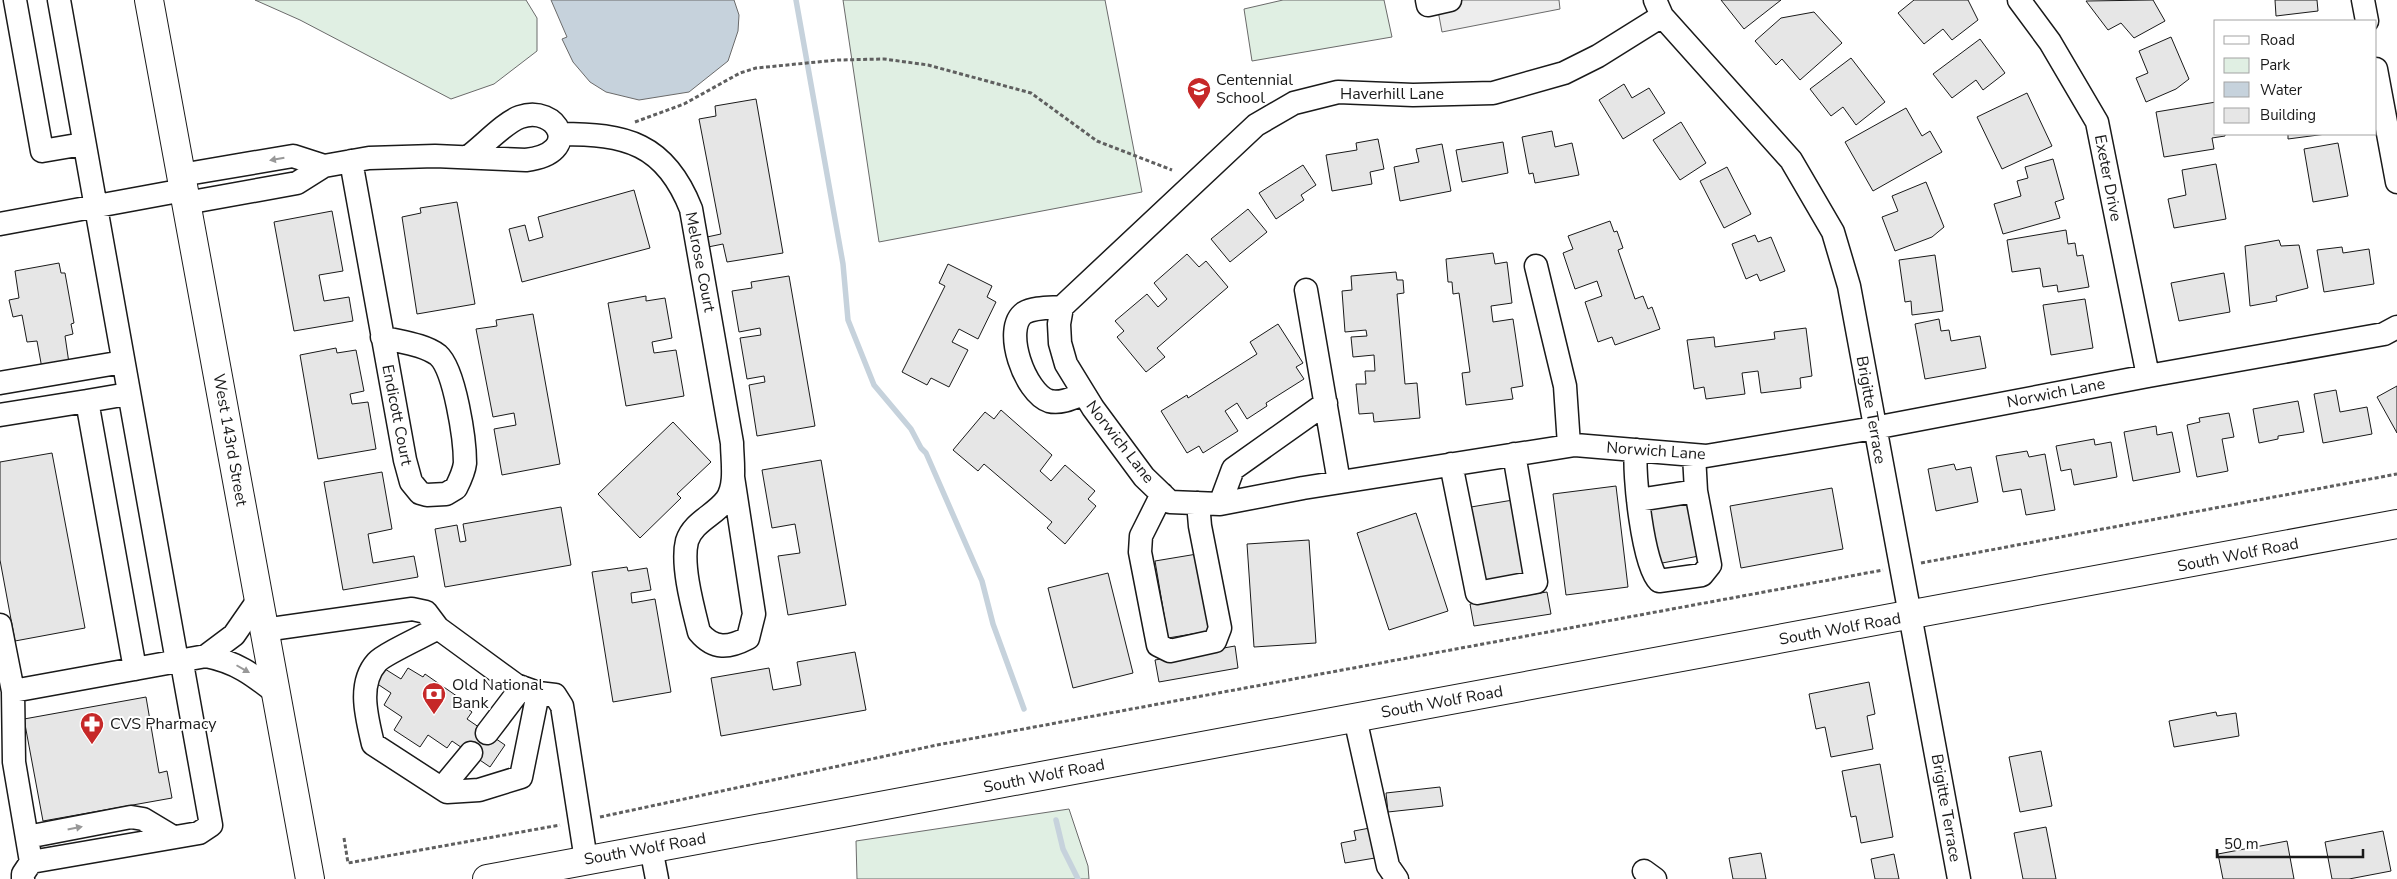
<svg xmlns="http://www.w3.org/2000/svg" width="2397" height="879" viewBox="0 0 2397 879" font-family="'Nunito Sans',sans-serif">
	<rect width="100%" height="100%" fill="#fff"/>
	<path fill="#e0efe3" stroke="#6a6a6a" d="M255 0H526L537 18V51L494 84 451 99 300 20Z
		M843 0H1105L1142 192 879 242Z
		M1283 0H1384L1392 37 1252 61 1244 9Z
		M1069 809 1088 866 1089 879H857L856 841Z"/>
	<path fill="#ededed" stroke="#6a6a6a" d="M1436 0H1559L1560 9 1442 32Z"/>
	<path fill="#c6d2dc" stroke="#6a6a6a" d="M551 0H734L739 15 738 31 728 61 689 92 639 100 606 92 590 82 573 62 562 39 567 37Z"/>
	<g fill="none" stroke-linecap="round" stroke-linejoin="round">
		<path stroke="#c6d2dc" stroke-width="5.5" d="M796 0 843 264 848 320 874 385 911 429 921 448 926 453 982 581 993 624 1024 709
			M1056 820 1063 849 1078 879"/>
	</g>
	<path fill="#e6e6e6" stroke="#1a1a1a" d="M1721 0H1781L1744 29Z
		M1914 0H1968L1978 20 1952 40 1943 29 1924 44 1898 13Z
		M2153 0 2165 21 2134 38 2121 23 2108 30 2086 1Z
		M2275 0H2317L2318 11 2276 16Z
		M1814 12 1842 43 1800 80 1782 59 1776 65 1755 41 1781 18Z
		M2171 37 2189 79 2176 89 2146 102 2136 78 2148 73 2139 51Z
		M1980 39 2005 73 1983 90 1976 80 1952 98 1933 74Z
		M1851 58 1885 102 1856 125 1843 107 1831 116 1810 89Z
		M1624 84 1632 98 1649 88 1665 113 1623 139 1599 100Z
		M2027 93 2052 146 2002 169 1977 117Z
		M756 99 783 253 727 262 723 244 708 247 707 237 721 234 699 119 716 116 715 106Z
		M2216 102V134H2225V136L2212 138 2214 149 2164 157 2156 112Z
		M1906 108 1922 136 1930 131 1942 152 1873 191 1845 142Z
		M1681 122 1706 163 1680 180 1653 140Z
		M1552 131 1555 147 1572 143 1579 175 1535 183 1533 173 1529 174 1522 137Z
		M2288 134H2326L2288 139Z
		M1378 139 1384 169 1370 172 1372 184 1332 191 1326 155 1357 150 1356 143Z
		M1503 142 1508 173 1462 182 1456 150Z
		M2338 143 2348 196 2313 202 2304 149Z
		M1442 144 1451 191 1400 201 1394 167 1419 162 1416 149Z
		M2053 159 2064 199 2055 202 2060 218 2003 234 1994 204 2021 196 2017 181 2028 178 2025 167Z
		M2216 164 2226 219 2174 228 2168 199 2186 195 2182 170Z
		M1303 165 1316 185 1301 195 1304 200 1276 219 1259 193Z
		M1727 167 1751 214 1724 228 1700 181Z
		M1926 182 1944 227 1932 237 1895 251 1882 217 1898 211 1892 196Z
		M634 190 650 248 522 282 509 229 525 225 529 241 543 237 538 217Z
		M457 202 475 304 417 314 402 217 421 213 420 208Z
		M1248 209 1267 232 1230 262 1211 239Z
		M332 211 343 271 319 275 324 301 349 297 353 321 294 331 274 222Z
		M1610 221 1614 232 1617 231 1623 248 1618 250 1635 299 1643 296 1648 309 1652 307 1660 329 1615 345 1612 337 1598 342 1585 302 1602 296 1597 281 1575 289 1563 253 1573 249 1568 236Z
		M2066 230 2068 244 2075 243 2077 256 2083 255 2089 287 2058 292 2057 285 2043 287 2040 268 2012 272 2007 240Z
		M1755 235 1758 242 1771 237 1785 271 1760 281 1757 274 1746 279 1732 244Z
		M2279 240 2281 246 2299 245 2308 288 2276 296 2277 301 2250 306 2245 246Z
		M2342 247 2343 253 2369 249 2374 284 2324 292 2317 250Z
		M1493 253 1495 264 1507 262 1512 303 1491 306 1493 322 1513 319 1523 386 1511 388 1513 399 1466 405 1462 373 1470 372 1459 293 1453 294 1452 282H1448L1446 259Z
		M1187 254 1199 267 1206 261 1228 287 1157 348 1165 357 1146 372 1117 337 1124 331 1115 321 1147 294 1158 307 1167 299 1154 283Z
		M1935 255 1943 311 1912 315 1911 301 1905 302 1899 260Z
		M59 263 61 273H65L74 323 71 324 73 334 65 336 70 370 43 374 37 341 27 342 22 315 13 317 9 300 19 298 15 271Z
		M948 264 992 286 987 297 996 302 978 339 959 329 952 342 968 350 949 387 931 378 927 385 902 372 945 286 939 283Z
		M1396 272 1397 280H1403L1404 293 1397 294 1405 384 1417 383 1420 418 1374 422 1373 413 1359 414 1356 384H1366L1365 371H1375L1374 355 1353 357 1351 337 1367 336 1366 330 1345 332 1342 291 1352 290 1351 276Z
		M2224 273 2230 312 2179 321 2171 283Z
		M789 276 815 426 757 436 749 385 765 382 764 376 747 379 740 338 761 335 760 328 739 332 732 291 752 288 751 282Z
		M646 296V301L665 298 672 338 652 342 654 353 676 350 684 396 626 406 608 303Z
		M2085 299 2093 348 2051 355 2043 305Z
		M533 314 560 464 502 475 494 429 516 425 514 413 493 417 476 329 497 326 496 320Z
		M1939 319 1941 331 1949 330 1951 341 1980 336 1986 368 1925 379 1915 324Z
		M1278 324 1303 363 1296 367 1304 379 1266 403 1267 406 1247 419 1237 403 1225 411 1238 431 1203 453 1199 446 1187 453 1161 411 1187 395 1188 398 1257 354 1250 342Z
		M1806 328 1812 376 1800 378 1801 388 1761 393 1758 371 1742 373 1745 394 1706 399 1704 387 1694 389 1687 340 1714 337 1715 347 1775 339 1774 332Z
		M336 348 337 353 356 350 364 391 350 394 352 404 368 402 376 449 318 459 300 355Z
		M2397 386V433L2377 397Z
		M2336 390 2340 412 2367 407 2372 434 2323 443 2314 394Z
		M2298 401 2304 432 2278 436V439L2259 443 2253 409Z
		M1001 410 1052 455 1040 471 1051 481 1065 465 1095 491 1088 499 1096 506 1065 544 1047 528 1052 522 984 464 978 471 953 450 985 412 994 419Z
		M2229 413 2234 437 2222 439 2228 471 2197 477 2187 425 2200 422 2199 418Z
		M673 422 711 462 677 494 681 498 640 538 598 494Z
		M2156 426 2157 435 2172 432 2180 472 2133 481 2124 432Z
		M2094 439 2095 445 2111 442 2117 477 2074 485 2071 469 2061 471 2056 446Z
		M2027 451 2029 457 2045 454 2055 510 2026 515 2021 489 2003 492 1996 456Z
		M52 453 85 628 15 641 0 560V462Z
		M821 460 846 605 788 615 778 556 800 553 795 524 772 528 762 470Z
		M1954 464 1956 470 1971 467 1978 502 1936 511 1928 469Z
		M382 472 392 529 368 534 373 563 414 556 418 577 343 590 324 482Z
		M1616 486 1628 587 1566 595 1553 494Z
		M1832 488 1843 549 1741 568 1730 506Z
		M1689 498 1699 556 1657 564 1647 506Z
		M1513 500 1526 576 1484 584 1471 507Z
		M561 507 571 565 445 587 435 529 457 525 460 542 466 541 463 524Z
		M1416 513 1448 611 1389 630 1357 533Z
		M1309 540 1316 643 1254 647 1247 544Z
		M1197 554 1210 631 1168 638 1155 561Z
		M627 567 628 571 647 568 651 590 631 593 632 603 655 599 671 692 613 702 592 572Z
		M1108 573 1133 673 1073 688 1048 588Z
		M1547 592 1551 614 1474 626 1470 604Z
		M1235 646 1238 668 1159 682 1155 660Z
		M855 652 866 710 721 736 711 678 769 668 773 690 801 685 797 662Z
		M408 668 423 677 425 674 461 699 459 702 472 712 467 719 505 745 490 767 452 741 447 748 428 735 420 747 394 730 402 717 384 705 391 693 376 683 385 669 401 679Z
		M1869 682 1875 714 1867 716 1873 749 1831 757 1825 727 1816 729 1809 694Z
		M146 697 159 773 167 771 172 798 43 821 24 719Z
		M2216 712 2217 716 2236 713 2239 736 2174 747 2169 721Z
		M2041 751 2052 806 2020 812 2009 757Z
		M1880 764 1893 837 1861 843 1856 816 1851 817 1842 771Z
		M1440 787 1443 806 1388 812 1386 793Z
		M1375 827 1381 857 1345 863 1341 843 1356 840 1354 831Z
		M2046 827 2056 879H2023L2014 833Z
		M2383 831 2391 871 2349 879H2332L2325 842Z
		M2287 841 2294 879H2223L2218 854Z
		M1761 853 1766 879H1733L1729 858Z
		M1894 854 1899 879H1875L1871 859Z"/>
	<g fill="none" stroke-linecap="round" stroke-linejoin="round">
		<g stroke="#1a1a1a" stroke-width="25">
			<path id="minor" d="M15 0 42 151 83 144
				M1427 0 1428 5 1450 0
				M1655 0 1662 16 1791 160 1833 232 1849 286 1959 879
				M2019 0 2050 42 2097 122 2148 376
				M2363 0 2367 21
				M2376 69 2397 182
				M560 134C626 134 665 143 691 209L732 443C732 459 737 486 726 500 715 515 693 522 687 541 681 565 693 608 699 632 714 650 729 648 748 638L754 614 733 477
				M351 161 405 460 411 482 420 493 427 495 446 494 456 488C460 480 464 472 465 463 465 440 455 370 438 355 423 344 400 342 382 337
				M181 175 293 156 324 166
				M186 203 297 183 324 166 369 158 435 156 526 160C584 153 557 104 520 117 505 122 482 147 468 157
				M0 224 184 190
				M1536 266 1565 386 1569 445
				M1306 290 1339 482
				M1062 307 1059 324 1060 343 1066 364 1093 408 1144 477 1170 502 1220 504 1303 488 1575 445 1706 456 1874 428 2148 376 2384 334 2397 327
				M1062 307 1256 125 1294 103 1338 92 1413 95 1493 93 1564 73 1598 56 1662 16
				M1062 307C1051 308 1034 307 1024 313 1002 329 1025 393 1049 401 1061 404 1073 398 1083 394
				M0 383 123 362
				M128 394 87 401 135 669
				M0 415 87 401
				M1636 450C1633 473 1643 566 1659 581L1702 575 1710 565 1696 491 1694 455
				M1451 464 1477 593 1536 582 1514 454
				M1162 494 1141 536 1140 552 1158 645 1170 651 1215 641 1220 628 1200 526 1198 503
				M1638 500 1696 491
				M1220 504 1233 469 1326 403
				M0 625 13 691 206 656C236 662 252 674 276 693
				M438 628C426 635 384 654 377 662 357 684 367 718 373 744L447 792 479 790 521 777 538 693
				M264 630 412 609 426 612 438 628 516 685 538 693 555 695 562 706 586 860
				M206 656 234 635 259 599
				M13 691 14 762 31 862
				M1355 718 1388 866 1397 879
				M487 733 522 687
				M442 788 471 753
				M27 837 131 817 143 819 173 837
				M651 848 657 879
				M1644 871 1655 879
				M23 879V874L31 862 199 833 211 825 183 669 177 661 59 0"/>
		</g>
		<g stroke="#1a1a1a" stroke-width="30">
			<path id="major" d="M149 0 310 879
				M487 879 2397 524"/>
		</g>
		<path stroke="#5f5f5f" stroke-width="3" stroke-dasharray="4 2.5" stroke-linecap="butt" d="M635 122 684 104 740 73 756 68 838 60 884 59 928 65 1031 93 1097 141 1172 170
			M1921 563 2397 474
			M600 817 937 745 1883 570
			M344 838 348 863 560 825"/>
		<use href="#minor" stroke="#fff" stroke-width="22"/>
		<use href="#major" stroke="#fff" stroke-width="28"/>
	</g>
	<defs><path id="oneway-solid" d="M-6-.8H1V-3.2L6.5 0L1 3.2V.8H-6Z" transform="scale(1.25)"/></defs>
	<g fill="#989898">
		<use href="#oneway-solid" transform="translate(277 159) rotate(170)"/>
		<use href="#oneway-solid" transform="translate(243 669) rotate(30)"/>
		<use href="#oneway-solid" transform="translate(75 828) rotate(-11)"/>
	</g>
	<defs>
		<g id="school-pin" transform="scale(1.25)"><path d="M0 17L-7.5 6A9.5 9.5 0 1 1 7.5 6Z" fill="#c62828" stroke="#fff"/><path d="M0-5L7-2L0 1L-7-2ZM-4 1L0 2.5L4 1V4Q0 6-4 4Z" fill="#fff"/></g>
		<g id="bank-pin" transform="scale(1.25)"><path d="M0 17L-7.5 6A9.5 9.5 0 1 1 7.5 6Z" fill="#c62828" stroke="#fff"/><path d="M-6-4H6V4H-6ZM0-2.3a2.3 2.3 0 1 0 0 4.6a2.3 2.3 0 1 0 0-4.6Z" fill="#fff"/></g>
		<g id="pharmacy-pin" transform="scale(1.25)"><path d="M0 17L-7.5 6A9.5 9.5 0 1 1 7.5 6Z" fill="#c62828" stroke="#fff"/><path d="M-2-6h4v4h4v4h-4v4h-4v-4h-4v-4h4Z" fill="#fff"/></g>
	</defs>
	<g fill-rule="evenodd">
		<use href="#school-pin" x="1199" y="89"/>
		<use href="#bank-pin" x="434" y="694"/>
		<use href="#pharmacy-pin" x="92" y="724"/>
	</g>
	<g text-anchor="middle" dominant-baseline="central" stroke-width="4" stroke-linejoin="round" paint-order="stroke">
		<g font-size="16" fill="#1a1a1a" stroke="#fff" text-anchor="start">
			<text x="1216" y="80">Centennial<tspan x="1216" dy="18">School</tspan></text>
			<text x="452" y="685">Old National<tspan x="452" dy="18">Bank</tspan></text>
			<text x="110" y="724">CVS Pharmacy</text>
		</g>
		<g font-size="16" fill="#1a1a1a" stroke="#fff">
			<text x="1392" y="94">Haverhill Lane</text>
			<text transform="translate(2108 178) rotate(79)">Exeter Drive</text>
			<text transform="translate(700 262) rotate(79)">Melrose Court</text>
			<text transform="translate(2056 393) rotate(-11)">Norwich Lane</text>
			<text transform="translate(1871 410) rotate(80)">Brigitte Terrace</text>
			<text transform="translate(397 415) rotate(79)">Endicott Court</text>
			<text transform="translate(230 440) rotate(80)">West 143rd Street</text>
			<text transform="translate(1120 442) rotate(52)">Norwich Lane</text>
			<text transform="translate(1656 451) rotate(4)">Norwich Lane</text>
			<text transform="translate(2238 555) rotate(-11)">South Wolf Road</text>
			<text transform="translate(1840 629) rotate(-10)">South Wolf Road</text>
			<text transform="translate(1442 702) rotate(-10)">South Wolf Road</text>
			<text transform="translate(1044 776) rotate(-11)">South Wolf Road</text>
			<text transform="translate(1946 808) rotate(80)">Brigitte Terrace</text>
			<text transform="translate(645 849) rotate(-10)">South Wolf Road</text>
		</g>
	</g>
	<rect x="2214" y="20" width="162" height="115" fill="#ffffff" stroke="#a3a3a3"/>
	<rect x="2224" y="36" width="25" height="8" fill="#ffffff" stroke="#a3a3a3"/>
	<text x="2260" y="45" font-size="15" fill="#1a1a1a">Road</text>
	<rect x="2224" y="58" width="25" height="15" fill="#e0efe3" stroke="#a3a3a3"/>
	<text x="2260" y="70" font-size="15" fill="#1a1a1a">Park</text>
	<rect x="2224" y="82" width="25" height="15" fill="#c6d2dc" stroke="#a3a3a3"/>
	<text x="2260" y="95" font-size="15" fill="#1a1a1a">Water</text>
	<rect x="2224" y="108" width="25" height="15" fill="#e6e6e6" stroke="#a3a3a3"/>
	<text x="2260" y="120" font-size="15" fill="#1a1a1a">Building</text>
	<path d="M2217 849v8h146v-8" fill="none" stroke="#1a1a1a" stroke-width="2.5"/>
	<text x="2224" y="849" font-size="15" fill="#1a1a1a" stroke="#ffffff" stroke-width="4" paint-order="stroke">50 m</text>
</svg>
